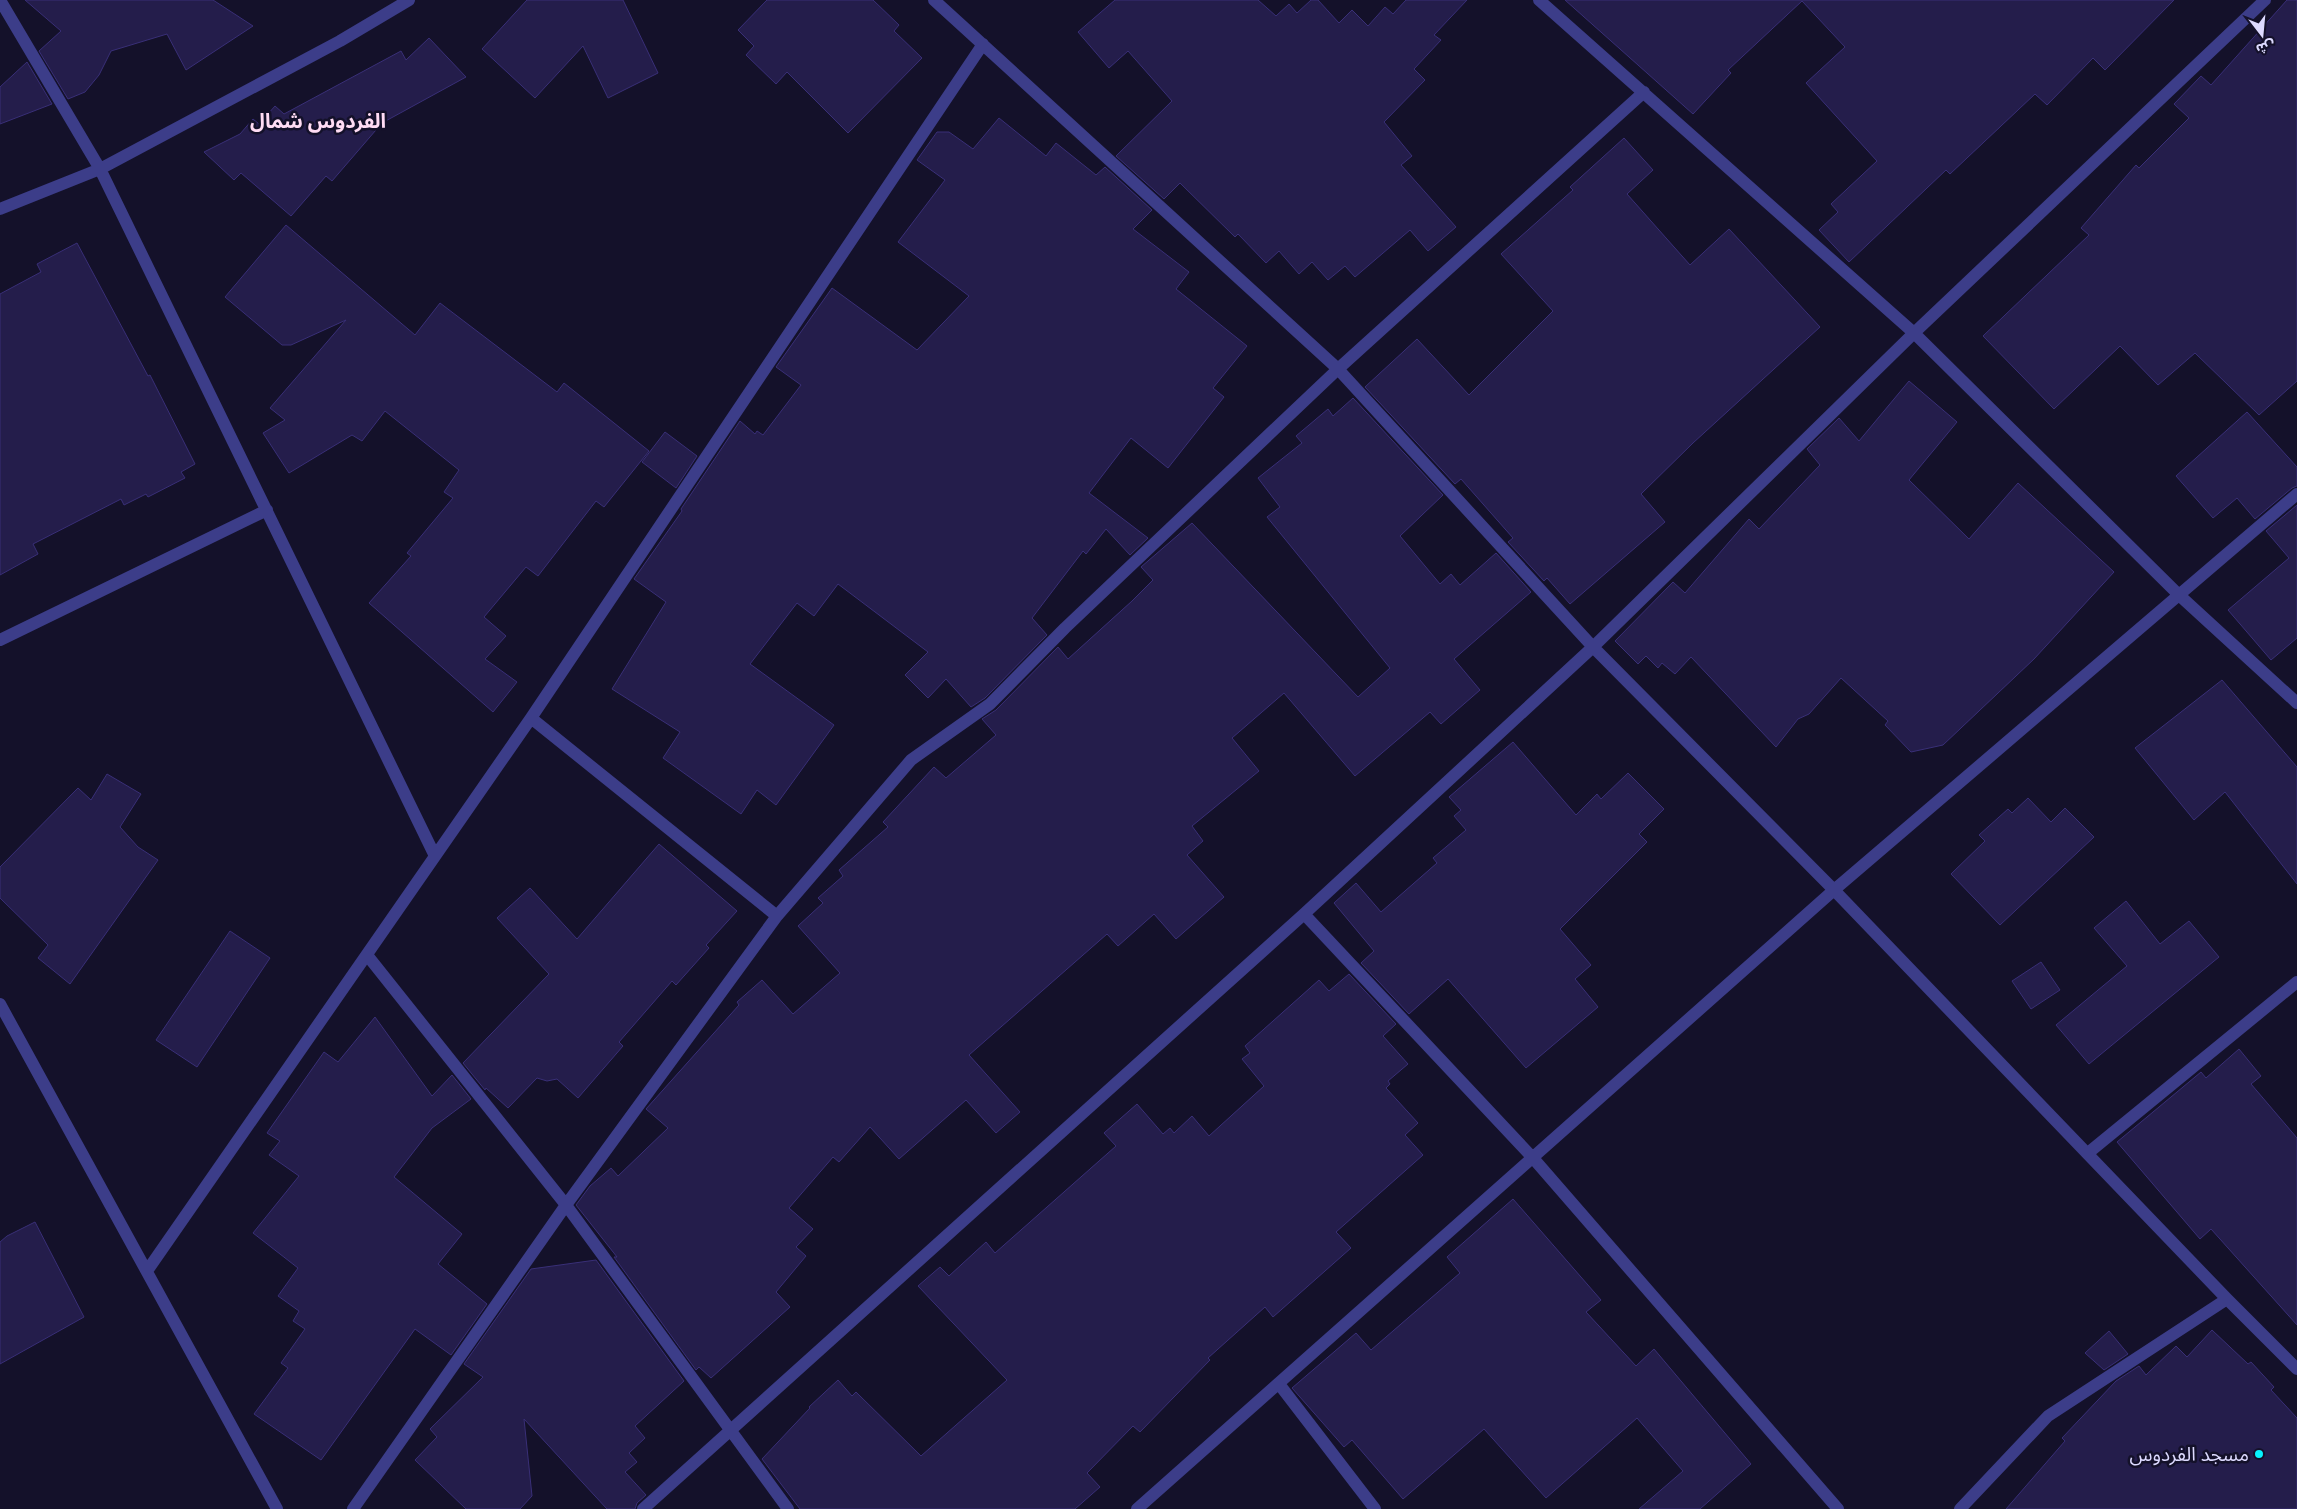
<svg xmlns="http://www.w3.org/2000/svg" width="2297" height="1509" viewBox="0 0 2297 1509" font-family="'Space Grotesk','Noto Sans Arabic',sans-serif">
	<rect width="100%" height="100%" fill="#14112a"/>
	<path fill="#241d4b" stroke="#392f77" d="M25 0H213L253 26 186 70 167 34 111 51 99 75 85 92 68 99 39 51 61 31Z
		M527 0H623L658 73 608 98 583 46 535 98 482 49Z
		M767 0H873L899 25 894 31 922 58 848 133 787 72 776 84 746 55 754 46 738 30Z
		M1115 0H1258L1276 16 1289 4 1297 13 1311 0H1318L1339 23 1352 10 1368 26 1385 7 1393 14 1406 0H1467L1434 35 1441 40 1414 69 1425 80 1384 122 1412 156 1401 165 1456 227 1428 251 1410 230 1355 277 1345 266 1328 280 1312 262 1299 274 1279 251 1266 263 1238 234 1235 237 1180 183 1164 199 1116 156 1172 101 1128 51 1109 68 1078 32Z
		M1565 0H2174L2105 70 2093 58 2047 105 2035 94 1950 174 1946 170 1849 262 1819 230 1838 212 1831 204 1877 161 1806 83 1845 47 1802 1 1728 70 1731 73 1693 114Z
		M2287 0H2297V381L2259 415 2195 353 2158 385 2120 346 2054 409 1983 336 2089 235 2081 228 2136 165 2139 168 2189 118 2174 104 2201 76 2211 85Z
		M429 38 466 77 382 123 332 181 326 176 291 216 241 173 234 180 204 152 240 134 253 119 259 124 275 106 284 114 401 51 406 60Z
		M27 62 52 104 0 124V87Z
		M999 118 1046 156 1056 143 1096 175 1105 167 1152 210 1133 229 1189 272 1176 289 1247 346 1213 388 1224 397 1168 468 1131 438 1089 493 1148 538 1130 555 1106 529 1086 554 1083 551 1032 618 1047 635 985 698 971 707 946 679 928 698 905 675 928 652 838 584 814 616 797 603 750 664 834 725 776 805 757 790 741 814 663 758 680 732 612 689 666 602 634 579 682 511 681 509 740 421 755 434 757 431 763 435 801 385 776 367 832 288 917 350 969 296 898 242 945 180 917 160 937 132H949L973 149Z
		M1624 138 1653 170 1627 194 1690 265 1729 229 1820 327 1693 443 1641 494 1665 522 1570 604 1547 578 1544 581 1508 542 1513 538 1461 479 1455 484 1365 387 1417 339 1469 395 1553 311 1501 254 1573 190 1570 187Z
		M286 225 415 335 440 303 557 392 564 383 649 451 604 507 596 501 538 576 526 567 484 617 506 636 485 659 517 682 493 712 369 603 411 556 407 553 453 498 444 492 459 470 385 411 362 441 352 435 289 473 263 433 285 420 270 408 346 320 291 345H282L225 297Z
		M77 243 148 376 150 375 195 464 181 472 185 478 148 497 146 494 124 505 121 499 33 544 38 554 0 575V294L41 272 37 264Z
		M1909 381 1957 422 1909 480 1969 539 2018 483 2114 572 2034 659 1943 745 1911 752 1885 725 1888 721 1841 678 1809 714 1798 719 1776 747 1691 657 1675 674 1662 663 1658 668 1646 656 1638 664 1615 641 1673 582 1685 593 1749 519 1759 529 1820 465 1807 449 1839 418 1859 441Z
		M1353 398 1443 495 1400 536 1440 584 1451 574 1460 585 1496 553 1531 592 1454 659 1480 690 1441 724 1430 712 1355 776 1284 693 1232 738 1259 771 1192 826 1203 841 1187 855 1224 897 1176 939 1154 914 1118 946 1107 934 969 1055 1020 1112 996 1133 966 1100 899 1159 870 1127 839 1162 833 1157 789 1208 813 1229 796 1247 806 1256 776 1292 790 1307 711 1378 699 1367 696 1370 614 1257H617L576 1205 590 1186 611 1168 618 1176 668 1128 646 1109 739 1005 737 1002 762 980 793 1014 840 973 798 926 823 903 818 898 843 876 839 870 888 827 883 822 934 767 946 778 996 735 982 719 996 710 1058 647 1068 659 1132 601 1153 580 1141 567 1192 523 1358 697 1390 668 1267 517 1280 507 1258 478 1302 443 1296 436 1328 409 1333 416Z
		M2247 412 2297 467V486L2292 488 2255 519 2237 498 2213 518 2176 476Z
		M665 432 697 456 676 488 642 462Z
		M2297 505V638L2271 660 2228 610 2289 558 2266 531Z
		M2222 680 2297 767V884L2225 792 2194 820 2135 748Z
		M1513 742 1576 815 1597 794 1601 799 1628 773 1664 809 1639 834 1647 842 1560 929 1591 965 1575 979 1598 1007 1526 1068 1448 979 1409 1014 1361 963 1374 951 1334 903 1356 883 1381 912 1437 863 1433 858 1466 830 1454 816 1461 810 1449 797Z
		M107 774 141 794 120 827 138 847 158 860 70 984 38 958 48 945 0 898V867L78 788 91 800Z
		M2028 798 2051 822 2065 808 2094 837 2000 925 1951 874 1985 841 1979 835 2008 809 2012 813Z
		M659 844 737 911 706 945 709 948 676 985 672 981 619 1042 623 1046 578 1098 557 1079 547 1081 537 1078 508 1108 486 1088 485 1090 463 1063 549 974 497 918 530 888 577 939Z
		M2126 901 2160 944 2189 921 2219 957 2089 1064 2056 1025 2127 966 2094 928Z
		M230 931 270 958 197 1067 156 1040Z
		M2041 962 2060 990 2031 1009 2012 981Z
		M1349 974 1396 1024 1383 1036 1408 1064 1388 1081 1390 1084 1386 1088 1418 1123 1405 1135 1423 1155 1336 1232 1351 1248 1273 1317 1265 1307 1208 1358 1210 1360 1140 1432 1133 1426 1087 1473 1100 1487 1075 1509H800L762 1459 810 1408 809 1407 838 1380 852 1396 856 1392 921 1456 1007 1380 918 1286 940 1267 949 1276 986 1242 995 1253 1116 1146 1104 1133 1137 1104 1163 1134 1170 1128 1174 1133 1192 1116 1209 1136 1264 1086 1242 1059 1250 1053 1245 1046 1319 980 1329 991Z
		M375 1017 432 1096 452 1075 471 1099 432 1128 394 1177 462 1234 438 1264 487 1304 451 1355 415 1329 321 1460 254 1414 288 1368 281 1363 305 1329 293 1321 299 1311 278 1296 298 1268 253 1233 299 1176 269 1155 280 1141 267 1133 324 1052 338 1062Z
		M2239 1049 2261 1076 2251 1084 2297 1138V1325L2211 1229 2200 1239 2117 1142 2201 1072 2206 1078Z
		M1513 1199 1601 1300 1586 1312 1636 1366 1654 1349 1751 1464 1700 1509H1639L1683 1471 1637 1418 1546 1498 1484 1429 1403 1499 1352 1440 1344 1447 1292 1388 1356 1333 1371 1350 1460 1273 1447 1257Z
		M35 1222 84 1317 0 1364V1242L7 1236Z
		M596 1260 684 1381 635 1426 645 1438 629 1453 637 1462 625 1472 646 1495 637 1503 635 1509H607L524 1419 532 1496 520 1509H466L415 1460 437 1437 430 1429 483 1377 464 1364 531 1269Z
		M2212 1330 2248 1364 2251 1362 2274 1387 2271 1390 2297 1418V1509H2006L2065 1441 2062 1438 2116 1381 2139 1366 2146 1375 2176 1346 2187 1357Z
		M2109 1331 2128 1354 2104 1370 2085 1353Z"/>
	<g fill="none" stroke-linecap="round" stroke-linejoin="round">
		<path stroke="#3c3d89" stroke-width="12" d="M0 0 100 169 435 856
			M934 0 1338 369 1593 647 1834 890 2227 1299 2297 1369
			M1539 0 1914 333 2179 595 2297 703
			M0 209 100 169 340 41 409 0
			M0 640 267 510
			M531 718 777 916
			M1304 914 1533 1158 1838 1509
			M367 955 566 1205 788 1509
			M0 1004 277 1509
			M2088 1153 2297 982
			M147 1271 531 718 983 44
			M1279 1384 1375 1509
			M353 1509 566 1205 777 916 911 760 990 704 1065 628 1338 369 1644 92
			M643 1509 1304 914 1593 647 1914 333 2265 0
			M1137 1509 1834 890 2297 494
			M1960 1509 2048 1416 2227 1299"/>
	</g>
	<circle fill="#07f3fe" stroke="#14112a" stroke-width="2" cx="2259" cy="1454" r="5"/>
	<g text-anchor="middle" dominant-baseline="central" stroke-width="5" stroke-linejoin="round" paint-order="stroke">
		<g font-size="19" fill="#dddaff" stroke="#14112a" text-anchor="end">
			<text x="2249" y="1454">مسجد الفردوس</text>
		</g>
		<g font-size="20" font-weight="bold" fill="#ffdcf4" stroke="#14112a">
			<text x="318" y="121">الفردوس شمال</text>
		</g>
	</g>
	<g transform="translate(2262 35) rotate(164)" stroke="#14112a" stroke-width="4" paint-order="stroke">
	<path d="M0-4L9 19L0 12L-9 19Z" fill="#dddaff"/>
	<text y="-8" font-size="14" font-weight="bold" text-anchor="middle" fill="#dddaff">ش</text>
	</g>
</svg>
